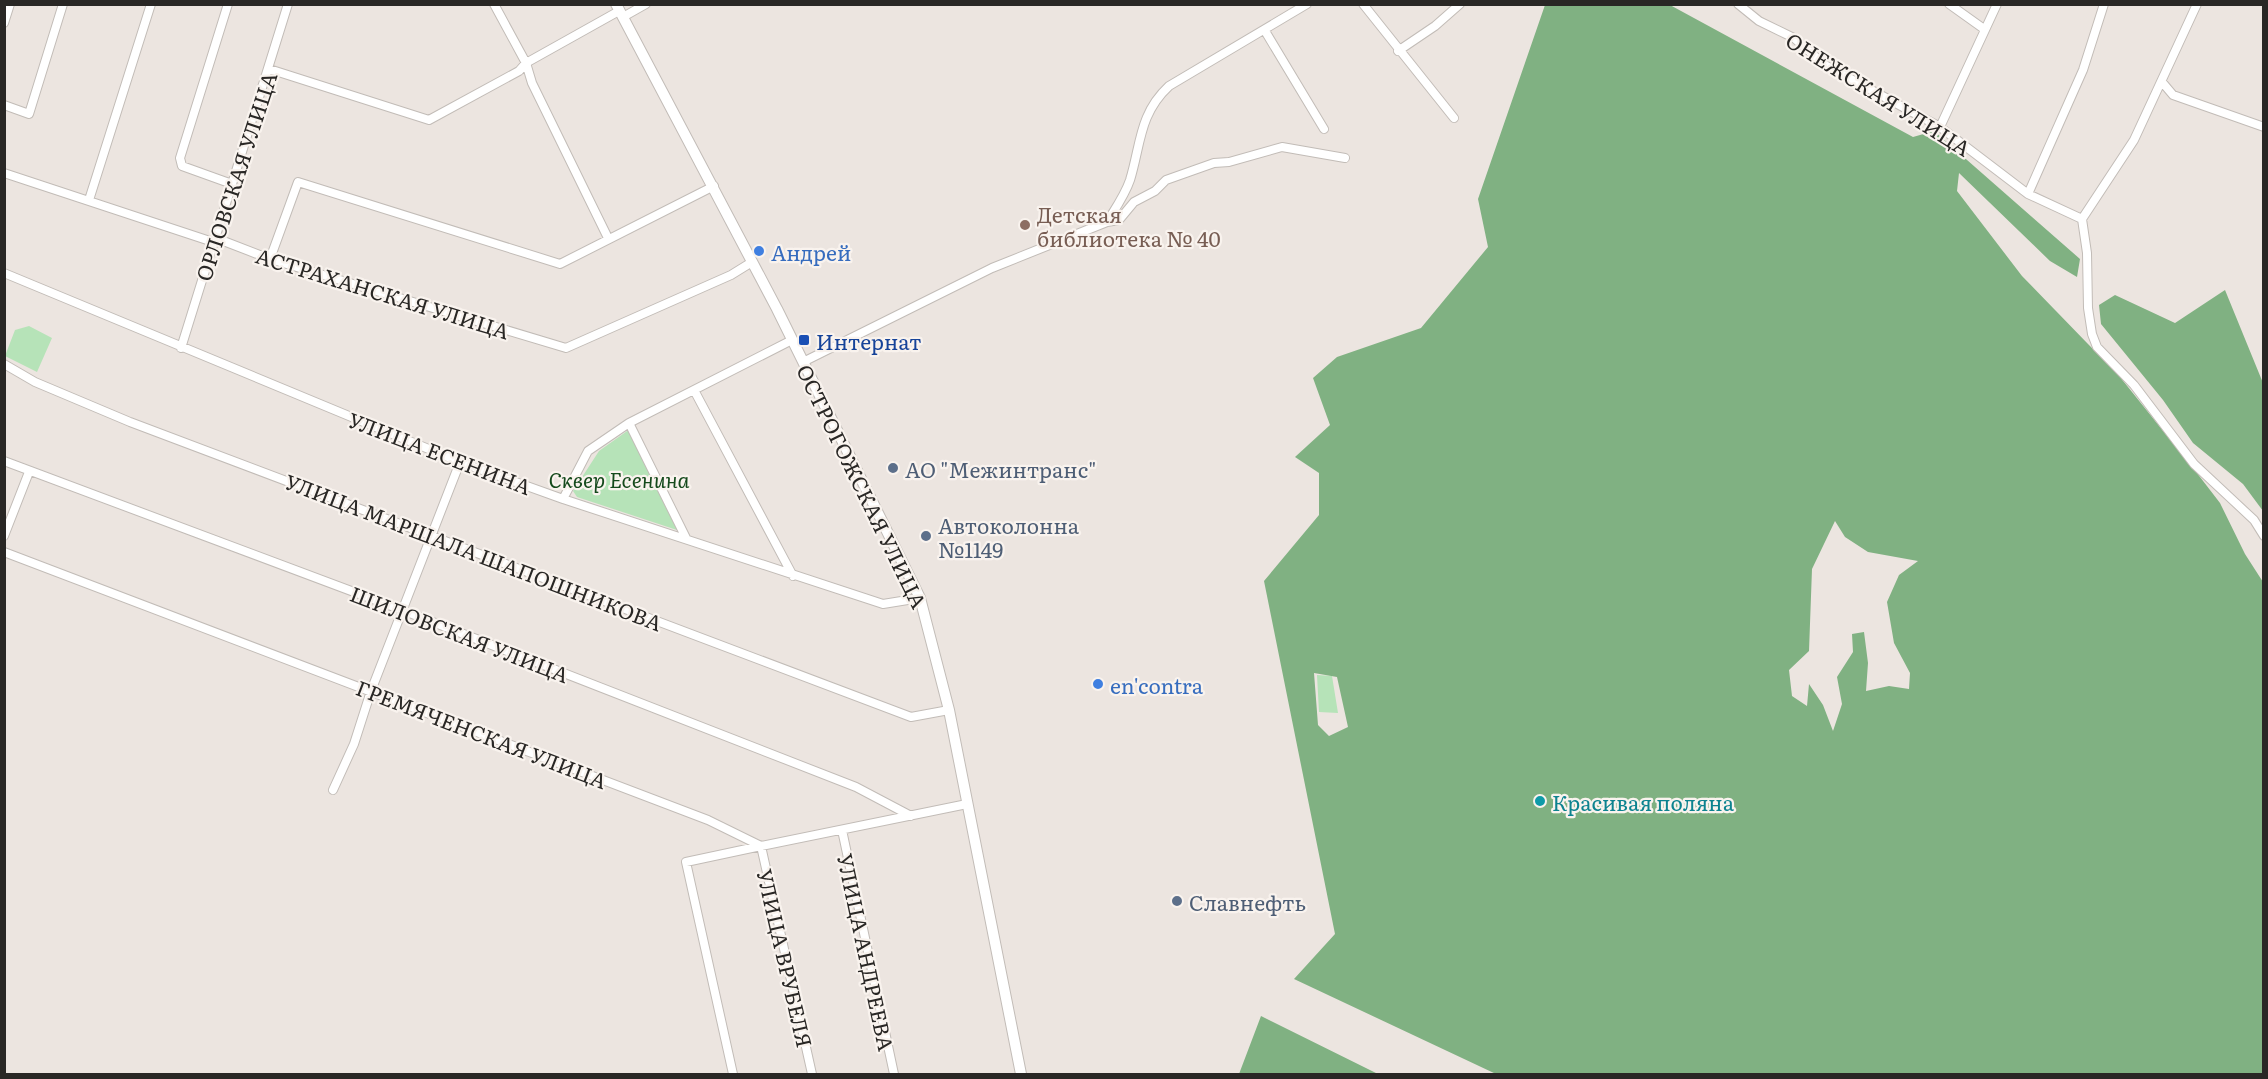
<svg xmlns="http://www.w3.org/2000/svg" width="2268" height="1079" viewBox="0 0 2268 1079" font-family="Literata,serif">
	<rect width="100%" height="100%" fill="#ece5e0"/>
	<path fill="#b6e3b8" d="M29 326 52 338 37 372 5 356 15 330Z
		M630 429 680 531 577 497 573 491 599 451Z
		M1317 675 1332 676 1338 713 1319 712Z"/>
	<path fill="#80b182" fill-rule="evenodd" d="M1545 5H1670L1913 137 1934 131 2080 259 2077 277 2050 261 1959 173 1957 191 2022 276 2120 377 2200 477 2220 503 2245 554 2263 582V1074H1496L1294 979 1335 934 1264 581 1319 515V473L1295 457 1330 425 1313 378 1337 357 1421 328 1488 247 1478 199ZM1835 521 1845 537 1868 552 1918 561 1899 575 1887 602 1894 643 1910 673 1909 689 1889 686 1866 691 1868 663 1864 632 1852 634 1853 652 1837 677 1842 704 1833 731 1823 705 1809 684 1807 706 1792 696 1789 670 1809 651 1812 569ZM1314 673 1337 677 1348 727 1329 736 1318 725Z
		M2225 290 2263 383V511L2243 484 2193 443 2163 400 2101 324 2099 305 2115 295 2175 323Z
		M1261 1016 1378 1074H1239Z"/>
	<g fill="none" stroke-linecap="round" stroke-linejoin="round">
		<g stroke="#c2bcb7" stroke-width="10">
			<path id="minor" d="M228 4 180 158 182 166 232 184
				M494 4 526 63 532 83 608 238
				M1363 4 1454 118
				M1738 4 1759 21 1794 38 1825 65 1940 127 2028 194 2082 219
				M1949 4 1984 29
				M623 17 646 4
				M4 23 10 4
				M1265 31 1324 129
				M1398 51 1435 26 1460 4
				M269 69 429 120 519 71 526 63 619 11
				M2162 82 2173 95 2264 127
				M4 105 29 114 63 4
				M1940 127 1997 4
				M4 173 213 242H226L270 259 566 348 731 275 752 262
				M2028 194 2083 70 2104 4
				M89 200 151 4
				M2082 219 2087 253 2088 308 2092 334 2097 347 2134 385 2194 464 2254 520 2264 536
				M2082 219 2134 140 2197 4
				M1107 222C1115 209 1125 195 1130 180 1141 144 1139 114 1169 86L1307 4
				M270 259 298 182 560 264 714 186
				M4 273 460 462 563 499 883 604 920 598
				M181 348 288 4
				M803 362 992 268 1107 222 1119 220 1134 202 1155 191 1166 180 1214 163 1229 162 1282 147 1345 158
				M4 364 35 382 130 422 911 717 949 710
				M694 390 793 576
				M629 423 686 538
				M4 461 402 610 856 787 911 816
				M563 499 588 451 629 423 792 340
				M4 536 29 472
				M4 552 708 820 761 846 967 804
				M333 790 354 744 371 691 460 462
				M842 830 894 1074
				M733 1074 686 862 761 846 812 1074"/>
		</g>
		<g stroke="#c2bcb7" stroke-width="12">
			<path id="tertiary" d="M616 4 777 309 920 598 949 710 1021 1074"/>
		</g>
		<use href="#minor" stroke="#fff" stroke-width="8"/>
		<use href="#tertiary" stroke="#fff" stroke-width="10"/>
	</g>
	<circle fill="#8d6e63" stroke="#f9f3ee" stroke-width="2" cx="1025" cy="225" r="6"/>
	<g fill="#3f7fe0" stroke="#f9f3ee" stroke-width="2">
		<circle cx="759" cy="251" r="6"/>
		<circle cx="1098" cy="684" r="6"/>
	</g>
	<rect fill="#1a4fb4" stroke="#f9f3ee" stroke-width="2" x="798" y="334" width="12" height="12" rx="3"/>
	<g fill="#5c6f8a" stroke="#f9f3ee" stroke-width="2">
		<circle cx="893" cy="468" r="6"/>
		<circle cx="926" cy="536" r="6"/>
		<circle cx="1177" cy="901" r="6"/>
	</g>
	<circle fill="#0f9aa8" stroke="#f9f3ee" stroke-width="2" cx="1540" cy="801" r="6"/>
	<g text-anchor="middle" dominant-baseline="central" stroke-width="4.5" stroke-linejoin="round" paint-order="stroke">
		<g font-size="21" fill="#292725" stroke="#f9f3ee">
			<text transform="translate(1879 93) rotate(32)">ОНЕЖСКАЯ УЛИЦА</text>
			<text transform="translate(235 176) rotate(-72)">ОРЛОВСКАЯ УЛИЦА</text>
			<text transform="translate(383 292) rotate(17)">АСТРАХАНСКАЯ УЛИЦА</text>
			<text transform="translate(440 452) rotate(21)">УЛИЦА ЕСЕНИНА</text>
			<text transform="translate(863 486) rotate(64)">ОСТРОГОЖСКАЯ УЛИЦА</text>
			<text transform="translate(474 551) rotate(21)">УЛИЦА МАРШАЛА ШАПОШНИКОВА</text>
			<text transform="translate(460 633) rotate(21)">ШИЛОВСКАЯ УЛИЦА</text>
			<text transform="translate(482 733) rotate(21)">ГРЕМЯЧЕНСКАЯ УЛИЦА</text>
			<text transform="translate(867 952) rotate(78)">УЛИЦА АНДРЕЕВА</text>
			<text transform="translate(786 958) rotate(77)">УЛИЦА ВРУБЕЛЯ</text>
		</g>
		<g font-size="21" fill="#785e54" stroke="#f9f3ee" text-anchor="start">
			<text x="1037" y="213">Детская<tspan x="1037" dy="24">библиотека № 40</tspan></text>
		</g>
		<g font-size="21" fill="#366cbe" stroke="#f9f3ee" text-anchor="start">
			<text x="771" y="251">Андрей</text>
			<text x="1110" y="684">en'contra</text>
		</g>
		<g font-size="21" fill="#164399" stroke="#f9f3ee" text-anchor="start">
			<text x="816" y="340">Интернат</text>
		</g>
		<g font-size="21" fill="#4e5e75" stroke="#f9f3ee" text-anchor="start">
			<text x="905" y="468">АО "Межинтранс"</text>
			<text x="938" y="524">Автоколонна<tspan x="938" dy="24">№1149</tspan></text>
			<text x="1189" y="901">Cлавнефть</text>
		</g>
		<g font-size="21" font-style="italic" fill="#154a1c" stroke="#f9f3ee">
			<text x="619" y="478">Сквер Есенина</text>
		</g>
		<g font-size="21" fill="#0d838f" stroke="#f9f3ee" text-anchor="start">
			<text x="1552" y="801">Красивая поляна</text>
		</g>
	</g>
	<rect width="2268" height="1079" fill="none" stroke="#292725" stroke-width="12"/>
</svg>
